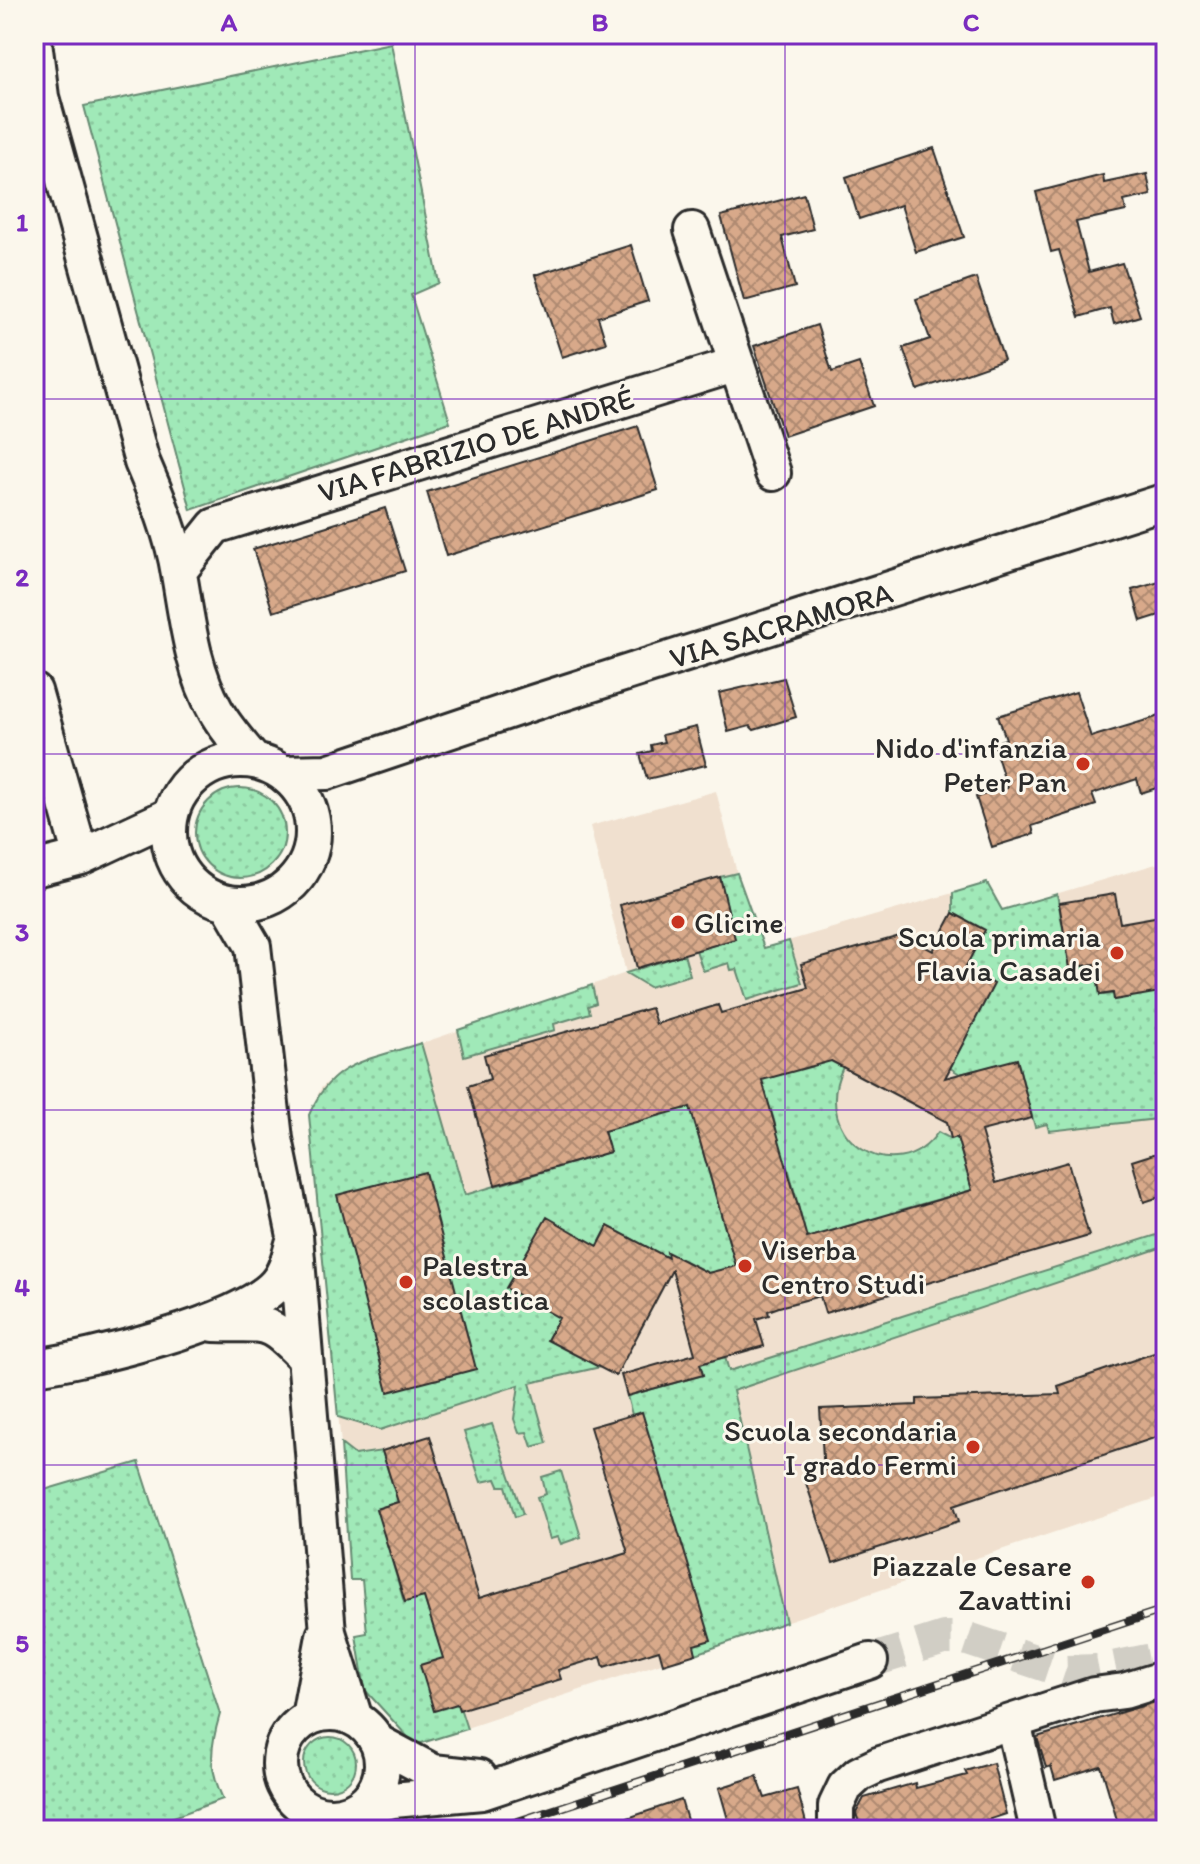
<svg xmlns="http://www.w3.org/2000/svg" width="1200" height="1864" viewBox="0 0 1200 1864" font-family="Itim,sans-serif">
	<defs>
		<pattern id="grass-dots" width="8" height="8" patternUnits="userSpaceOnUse" patternTransform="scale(2)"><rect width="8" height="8" fill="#a0e9b8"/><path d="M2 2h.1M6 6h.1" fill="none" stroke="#8ac89e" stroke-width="1.8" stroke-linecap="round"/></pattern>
		<pattern id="building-cross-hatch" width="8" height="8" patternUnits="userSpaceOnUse" patternTransform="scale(2)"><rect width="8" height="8" fill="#d8a98a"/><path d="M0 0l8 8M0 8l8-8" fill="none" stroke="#af8a71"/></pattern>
	</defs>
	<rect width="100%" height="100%" fill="#fbf7ec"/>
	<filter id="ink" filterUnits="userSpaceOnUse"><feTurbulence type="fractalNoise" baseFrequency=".0125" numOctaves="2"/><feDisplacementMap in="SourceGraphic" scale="16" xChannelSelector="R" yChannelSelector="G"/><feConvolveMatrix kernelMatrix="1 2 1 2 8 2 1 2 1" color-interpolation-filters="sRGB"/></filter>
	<g filter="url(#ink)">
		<path fill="#f0e0cf" d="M716 791 737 873 764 948 987 883 1002 910 1166 861V1495L415 1745 365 1690 359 1663 356 1635 367 1633 362 1580H350L341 1444 309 1115 321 1088 341 1071 626 973 590 826Z"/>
		<path fill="url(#grass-dots)" stroke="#668a72" stroke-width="2" d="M391 43 439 283 411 295 450 422 191 510 84 106Z
			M195 833a45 45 0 1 1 90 0a45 45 0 1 1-90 0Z
			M737 873 764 948 789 941 802 983 747 1000 737 969 731 970 729 963 703 971 696 950 735 939 720 877Z
			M987 883 1002 910 1057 894 1070 968 1095 964 1101 995 1166 991V1118L1049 1131 1047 1124 1035 1127 1017 1060 960 1074 950 1068 994 984 965 968 984 930 953 913V893Z
			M684 954 690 975 649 987 626 973Z
			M592 985 596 1003 588 1006 590 1013 554 1024 555 1030 464 1056 458 1030Z
			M421 1043 465 1195 609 1152 604 1131 687 1096 736 1266 708 1273 679 1258 675 1262 608 1226 548 1339 600 1367 530 1383 547 1443 532 1447 527 1432 519 1433 514 1419 519 1385 380 1430 338 1417 309 1115C332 1060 368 1061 421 1043Z
			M833 1060 843 1067C808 1138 896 1193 938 1132L951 1139 957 1137 972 1190 897 1211 899 1220C864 1219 830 1227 802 1248L804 1228 789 1171 780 1173C781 1137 772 1102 752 1073Z
			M1166 1232V1246L733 1391 786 1622 696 1654 627 1396 703 1375 700 1364 725 1357 729 1371Z
			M492 1424 523 1514 515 1517 506 1486H499L496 1479 481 1482 464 1432Z
			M341 1444 355 1455 382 1451 398 1502 377 1509 404 1602 424 1597 467 1729 415 1745 365 1690 356 1635 367 1633 362 1580H350Z
			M139 1462 220 1714C210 1748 208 1766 223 1799L138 1830H34V1493Z
			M561 1471 581 1537 561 1544 558 1537 550 1539 537 1497 546 1494 542 1477Z
			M304 1763a26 26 0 1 1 52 0a26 26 0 1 1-52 0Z"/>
		<path fill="url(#building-cross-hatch)" stroke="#2b2b2b" stroke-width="2" fill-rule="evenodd" d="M934 148 964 237 916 252 901 205 859 219 846 177Z
			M1147 174 1151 195 1124 201 1126 211 1076 222 1089 272 1122 263 1140 316 1114 324 1110 308 1079 317 1059 250 1051 252 1036 192 1103 175 1104 183Z
			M804 194 813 229 782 237 795 287 744 301 721 216Z
			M631 245 648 301 598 317 606 343 562 357 535 275Z
			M976 278 1004 360 918 390 903 348 930 339 916 299Z
			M817 325 832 372 859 363 874 406 784 436 754 346Z
			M638 426 658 490 446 556 427 492Z
			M385 508 405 571 273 612 253 549Z
			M1166 580V613L1141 621 1132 590Z
			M784 678 796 717 754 730 750 726 728 732 719 693Z
			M1076 692 1091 737 1166 714V785L1141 793 1137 779 1092 794 1096 805 1032 826 1034 834 992 847 976 797 1007 788 993 743 1006 739 998 716Z
			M696 727 706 765 647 779 640 754 652 751 651 745 664 742 662 735Z
			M720 877 735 939 637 968 620 905Z
			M1115 894 1120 923 1166 915V991L1114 1000 1113 993 1100 995 1095 964 1070 968 1059 903Z
			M953 913 985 930 965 968 994 984 945 1078 1017 1059 1032 1118 981 1131 996 1183 1068 1162 1089 1236 825 1313 820 1296 779 1307 768 1311 769 1315 756 1319 764 1346 700 1364 703 1375 627 1396 621 1375 695 1354 672 1270 616 1376 547 1340 559 1318 506 1288 547 1217 598 1246 608 1226 668 1258 667 1252 708 1273 736 1266 690 1107 604 1131 610 1152 495 1185 468 1086 490 1079 484 1055 651 1008 656 1024 718 1005 721 1013 808 988 801 964 903 935 933 951ZM831 1061 947 1122 951 1139 957 1137 972 1190 807 1238 762 1080Z
			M1166 1150V1195L1144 1202 1132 1161Z
			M425 1172 476 1369 388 1392 337 1195Z
			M1166 1349V1434L954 1505 959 1521 833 1563 805 1480 824 1474 820 1409 917 1405V1399L1060 1394 1058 1386Z
			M642 1412 711 1640 694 1645 696 1654 663 1664 659 1650 604 1667 601 1657 558 1670 561 1679 459 1710 457 1704 434 1711 420 1665 443 1658 424 1597 405 1602 376 1509 398 1502 382 1451 430 1436 479 1598 628 1553 590 1427Z
			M1166 1699V1830H1142L1140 1824 1120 1830 1101 1766 1055 1780 1051 1766 1046 1768 1037 1737Z
			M993 1763 1006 1814 957 1830H861L856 1813 864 1798 915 1783 916 1788 967 1775 965 1771Z
			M757 1776 765 1798 797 1789 808 1830H731L719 1788Z
			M681 1800 690 1830H604V1826Z"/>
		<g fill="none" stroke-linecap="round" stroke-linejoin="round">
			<path stroke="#d1cec5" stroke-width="34" stroke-dasharray="34 17" stroke-linecap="butt" d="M870 1661 944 1638H965L1067 1672 1097 1671 1153 1660"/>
			<g stroke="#2b2b2b" stroke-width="40">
				<path id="minor" d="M34 41 41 97 142 462C157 497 173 535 179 574 187 619 192 669 216 711 226 729 240 744 253 760
					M692 230 773 473
					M179 571 215 526 737 364
					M34 691 81 857
					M169 832a72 72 0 1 1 144 0a72 72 0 1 1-144 0Z
					M284 773 327 772 532 703 1166 501
					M34 869 81 857 171 815
					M228 903 253 946 275 1139 295 1236 328 1632 355 1719
					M214 1324C267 1326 265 1316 305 1358
					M34 1367C88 1360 242 1323 276 1284 286 1273 289 1258 293 1244
					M280 1764a51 51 0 1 1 102 0a51 51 0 1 1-102 0Z
					M309 1717 324 1636
					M1013 1722 1038 1830
					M377 1742 433 1772 479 1777
					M351 1812 393 1800 482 1792 870 1661
					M836 1830V1806L845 1787 859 1774 878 1765 1094 1695 1124 1691 1166 1678"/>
			</g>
			<use href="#minor" stroke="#fbf7ec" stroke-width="34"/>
			<g stroke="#2b2b2b" stroke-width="9">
				<path id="rail" d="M492 1830 1166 1609"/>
			</g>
			<use href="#rail" stroke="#fbf7ec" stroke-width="6" stroke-dasharray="18" stroke-linecap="butt"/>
		</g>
	</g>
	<path fill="none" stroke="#7b2cbf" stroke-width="2" stroke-opacity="0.55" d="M415 34V1830M785 34V1830M34 399H1166M34 754H1166M34 1110H1166M34 1465H1166"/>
	<g fill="#c8321e" stroke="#fbf7ec" stroke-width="3">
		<circle cx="1083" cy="764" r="8"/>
		<circle cx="678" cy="922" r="8"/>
		<circle cx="1117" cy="953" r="8"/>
		<circle cx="745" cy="1266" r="8"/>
		<circle cx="406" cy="1282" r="8"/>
		<circle cx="973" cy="1447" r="8"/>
		<circle cx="1088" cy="1582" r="8"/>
	</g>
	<g text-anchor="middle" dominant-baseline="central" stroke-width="6" stroke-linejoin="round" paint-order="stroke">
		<g font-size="30" fill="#2b2b2b" stroke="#fbf7ec">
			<text transform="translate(476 445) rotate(-17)">VIA FABRIZIO DE ANDRÉ</text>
			<text transform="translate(781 625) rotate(-17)">VIA SACRAMORA</text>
		</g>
		<g font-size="30" fill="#2b2b2b" stroke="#fbf7ec" text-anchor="end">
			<text x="1067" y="747">Nido d'infanzia<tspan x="1067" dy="34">Peter Pan</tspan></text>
			<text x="694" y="922" text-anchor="start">Glicine</text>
			<text x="1101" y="936">Scuola primaria<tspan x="1101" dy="34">Flavia Casadei</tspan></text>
			<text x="761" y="1249" text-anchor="start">Viserba<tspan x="761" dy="34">Centro Studi</tspan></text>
			<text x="422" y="1265" text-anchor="start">Palestra<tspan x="422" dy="34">scolastica</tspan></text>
			<text x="957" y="1430">Scuola secondaria<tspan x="957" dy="34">I grado Fermi</tspan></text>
			<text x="1072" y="1565">Piazzale Cesare<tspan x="1072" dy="34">Zavattini</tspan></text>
		</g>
	</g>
	<rect width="1200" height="1864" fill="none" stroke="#fbf7ec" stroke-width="88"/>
	<rect x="44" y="44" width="1112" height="1776" fill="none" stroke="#7b2cbf" stroke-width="3"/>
	<g font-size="26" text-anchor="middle" font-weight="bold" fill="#7b2cbf">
		<text x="229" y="31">A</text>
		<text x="600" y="31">B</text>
		<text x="971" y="31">C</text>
		<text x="22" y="231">1</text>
		<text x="22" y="586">2</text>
		<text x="22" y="941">3</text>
		<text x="22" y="1296">4</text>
		<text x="22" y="1652">5</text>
	</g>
</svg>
